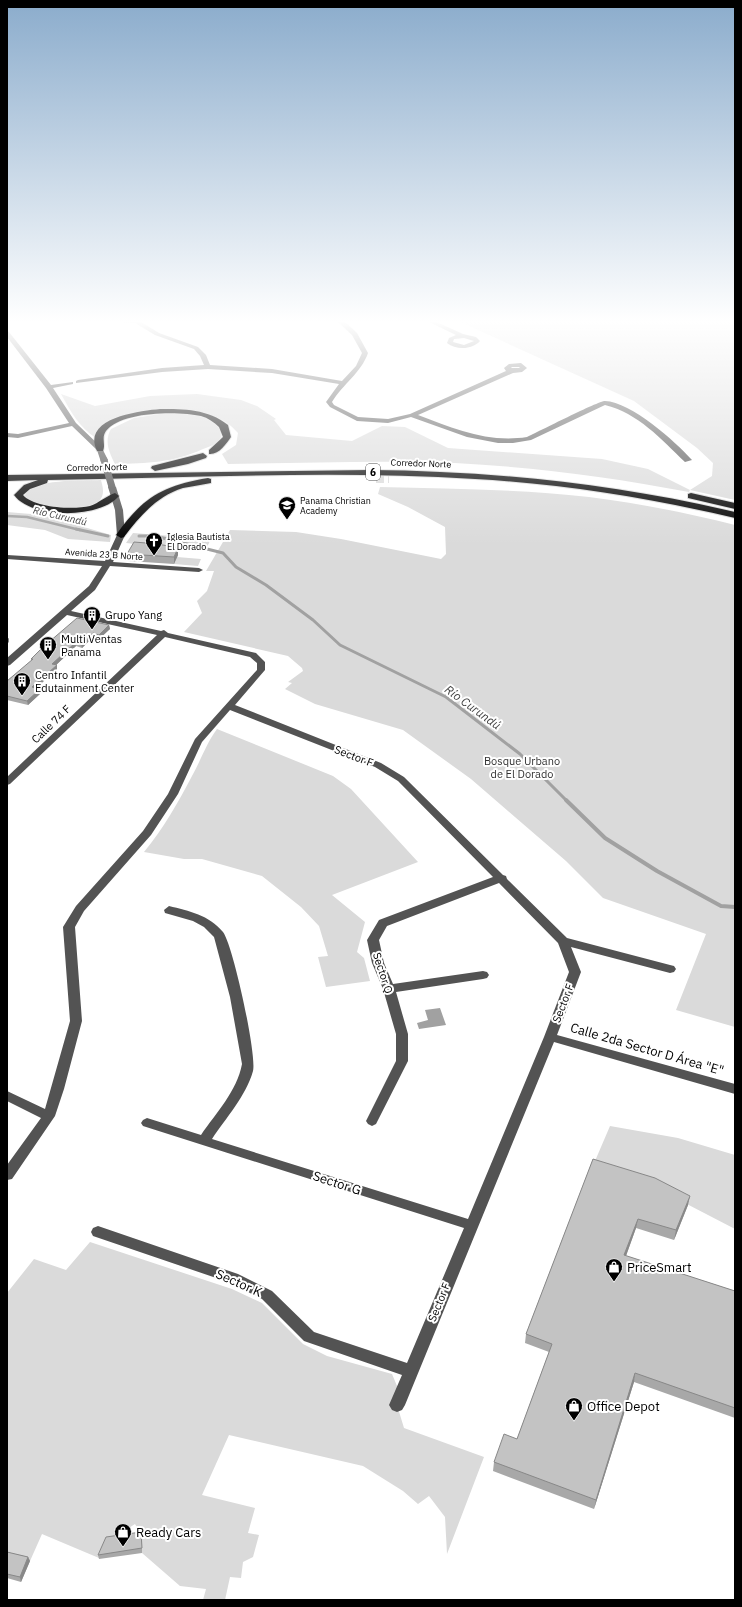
<svg xmlns="http://www.w3.org/2000/svg" width="742" height="1607" viewBox="0 0 742 1607" font-family="'IBM Plex Sans',sans-serif">
	<rect width="100%" height="100%" fill="#fff"/>
	<path fill="#dadada" d="M456 320H735V500L690 490 689 492C611 477 533 467 455 463 379 460 303 463 228 464L222 454 236 445 238 433C215 406 179 409 147 414 139 415 130 415 122 417 114 420 104 432 96 438 79 427 71 412 61 394L95 406 150 396 197 394 241 400 257 406 276 419 274 420 286 435 352 441 382 426 405 427 448 448 602 459 648 469 690 490 712 476 713 463 697 448 634 401Z
		M160 414C180 413 206 412 220 429L221 437C216 445 211 446 203 449 173 463 147 463 115 464 109 452 104 441 111 429L134 418Z
		M101 480C103 488 105 495 99 501 88 512 34 508 25 496 29 478 86 481 101 480Z
		M380 487C450 489 520 489 589 497 638 503 687 513 735 525V1027L676 1010 706 934 603 898 566 861 471 779 403 730 315 704 285 689 292 683 288 682 303 671 302 668 288 656 184 632 202 613 197 601 207 591 214 571H206L230 530 296 532 341 539 441 559 446 554 445 527 408 507 378 494Z
		M7 512 43 515 111 535 110 542 68 539 45 530 7 525Z
		M133 533 211 539 205 551 126 543Z
		M177 557 201 559 198 566 174 564Z
		M217 729 333 776 351 789 418 862 332 895 365 922 357 952 364 958 370 981 326 987 318 957 328 956 319 926 301 907 262 876 202 859H184L144 852C163 829 178 803 192 776 201 760 206 744 217 729Z
		M610 1126 678 1138 735 1155V1229L654 1187 592 1168Z
		M90 1242 232 1289 262 1303 303 1344 327 1356 392 1374 397 1386V1405L404 1428 484 1457 447 1554 445 1517 429 1496 418 1504 403 1491 363 1466 229 1435 202 1495 255 1508 248 1533 259 1535 253 1557 243 1562 241 1578 230 1577 225 1600H203L206 1589 180 1586 142 1553V1536L135 1524 107 1542 99 1558 42 1534 30 1561 7 1556V1293L34 1259 66 1270Z"/>
	<path fill="#a1a1a1" d="M440 1008 446 1025 419 1029 417 1023 428 1020 425 1010Z"/>
	<g fill="none" stroke-linecap="round" stroke-linejoin="round">
		<path stroke="#a1a1a1" stroke-width="2.5" d="M7 516 27 517 80 530"/>
		<path stroke="#a1a1a1" stroke-width="3" d="M76 529 108 536
			M139 536H155L223 553 236 567 266 585 313 620 340 645 446 697 520 754 567 801"/>
		<path stroke="#a1a1a1" stroke-width="4" d="M566 800 605 838 657 871 721 906 735 907"/>
		<path stroke="#d9d9d9" stroke-width="8" stroke-dasharray="8 4" stroke-linecap="butt" d="M376 479H389"/>
		<g stroke="#dbdbdb" stroke-width="2">
			<path id="highway" d="M160 409C184 409 208 409 228 425L231 437C226 444 219 455 209 454V450L223 437 219 427C214 422 208 418 201 416 179 411 121 411 106 431 101 438 106 444 103 451H97C81 418 139 411 160 409Z
				M203 453 207 456 206 458 188 464 155 471 151 468 152 466Z
				M370 470C493 471 615 484 735 512V518C649 498 563 484 475 479 333 470 189 478 48 480L47 483 30 489 23 495C34 508 74 510 90 506 99 503 106 496 115 493L119 496C100 519 31 519 14 495L24 485 38 480 7 481V475Z
				M208 478 211 479V483C202 485 193 486 183 488 157 496 140 516 124 537L121 538 116 535C143 497 162 486 208 478Z
				M691 493 735 503V509L688 498V494Z"/>
		</g>
		<path fill="#535353" fill-rule="evenodd" d="M119 320H138L159 333 198 347 206 355 210 365 272 369 342 381 356 366 362 353 352 335 336 320H343L357 333 368 353C361 373 343 384 332 402L334 405 358 417 388 419 410 414 506 371 504 368 509 364 521 363 527 368 522 372 513 373 418 415C454 429 488 443 527 437 538 432 598 401 605 401 631 402 675 441 692 460L685 462C661 439 638 413 605 405L531 440 513 443H498L467 437 411 417 388 423 357 421 330 407 326 402 339 384 272 373 208 369 162 372 76 383V381L78 380 162 368 204 365 200 356 194 349 155 335 135 323 122 322ZM512 367H519L520 368H511Z
			M425 320H432L463 334 476 337 480 341C472 350 456 350 447 343L449 338 456 335ZM464 338 474 341 464 345 453 342 454 339Z
			M7 331 9 332 51 385 73 382V384L53 388 76 423 102 448 108 460 107 462H101L97 450 72 426 18 438 7 437V433L18 434 69 423 46 388 7 337Z
			M109 485H112L116 487 123 510 125 535 113 562 199 568 203 570 199 572 110 566 95 590 71 611 161 631 164 630 168 633 256 653 265 662V670L235 705 381 763 404 777 503 875 506 876 507 879 567 938 670 965 674 966 676 969 674 972 670 973 571 947 581 972 557 1035 735 1084V1094L554 1042 405 1405 402 1410 397 1412 392 1410 389 1405 402 1375 304 1341 262 1299 228 1282 93 1236 91 1232 93 1228 98 1226 238 1274 272 1291 314 1332 407 1363 464 1228 143 1126 141 1123 143 1120 147 1118 201 1135C216 1113 237 1091 242 1064L230 997 214 937 204 927 193 921 165 913 164 910 169 906C189 911 209 915 223 932 233 945 257 1055 253 1071 246 1096 226 1118 212 1139L468 1219 544 1037 569 972 558 943 499 883 387 926 379 940 384 963 393 984 483 971 487 972 489 975 487 978 483 979 396 992 408 1034V1061L376 1124 372 1126 368 1124 366 1121 396 1061V1034L383 989 372 963 367 940 379 920 493 877 398 781 375 767 230 710 202 742 178 794 151 835 84 911 75 927 82 1021 64 1089 55 1116 12 1179 7 1180V1165L41 1118 7 1101V1091L45 1109 70 1021 63 927 76 906 143 831 168 794 195 739 257 670V663L250 657 165 637 10 784 7 785V777L157 635 67 615 10 665 7 666V658L89 586 102 566 7 559V555L105 561 117 535 115 510 108 487Z"/>
		<use href="#highway" fill="#000" fill-rule="evenodd"/>
		<path stroke="#535353" stroke-width="7" d="M104 460 112 487"/>
	</g>
	<path fill="#a8a8a8" d="M127 554 178 555 174 564 128 561Z
		M109 625 110 629 99 639 93 637 82 648 76 646 56 665H57V669L36 688 41 693 28 705 7 700V681L31 661V659Z
		M593 1159 688 1205 674 1240 636 1228 626 1256 735 1291V1418L634 1382 594 1509 493 1471 494 1462 517 1439 549 1352 525 1343 526 1334Z
		M142 1536V1553L99 1559 98 1555Z
		M7 1552 28 1557 30 1561 21 1582 7 1578Z"/>
	<path fill="#888" d="M178 548V555L174 564V557Z
		M109 625 110 629 99 639V635Z
		M93 633V637L82 648 81 644Z
		M9 638V642L7 644V639Z
		M75 643 76 646 53 668 52 664Z
		M57 665V669L33 691 32 687Z
		M40 689 41 693 28 705 27 701Z
		M690 1196 688 1205 674 1240 676 1230Z
		M638 1219 636 1228 623 1264 624 1255Z
		M635 1373 634 1382 594 1509 596 1500Z
		M141 1532 142 1536V1553V1548Z
		M28 1557 30 1561 21 1582 20 1577Z"/>
	<path fill="#c3c3c3" stroke="#888" d="M134 542 158 544 178 548 174 557 127 554Z
		M77 618 109 625 99 635 93 633 81 644 75 643 52 664 57 665 32 687 40 689 27 701 7 696V681L33 659H31L42 648Z
		M593 1159 655 1178 690 1196 676 1230 638 1219 624 1255 735 1291V1408L635 1373 596 1500 494 1462 504 1434 517 1439 552 1344 526 1334Z
		M141 1532 142 1548 98 1555 106 1537Z
		M7 1552 28 1557 20 1577 7 1574Z"/>
	<linearGradient id="sky" x2="0" y2="1"><stop stop-color="#8baccc"/><stop offset="0.59" stop-color="#fff"/><stop offset="1" stop-color="#fff" stop-opacity="0"/></linearGradient>
	<rect width="742" height="545" fill="url(#sky)"/>
	<defs>
		<g id="school-pin" transform="scale(0.9)"><path d="M0 17L-7.5 6A9.5 9.5 0 1 1 7.5 6Z" fill="#000" stroke="#fff"/><path d="M0-5L7-2L0 1L-7-2ZM-4 1L0 2.5L4 1V4Q0 6-4 4Z" fill="#fff"/></g>
		<g id="church-pin" transform="scale(0.9)"><path d="M0 17L-7.5 6A9.5 9.5 0 1 1 7.5 6Z" fill="#000" stroke="#fff"/><path d="M-1.2-6h2.4v3.5h3.3v2.4h-3.3V6h-2.4V-.1h-3.3v-2.4h3.3Z" fill="#fff"/></g>
		<g id="building-pin" transform="scale(0.9)"><path d="M0 17L-7.5 6A9.5 9.5 0 1 1 7.5 6Z" fill="#000" stroke="#fff"/><path d="M-4-6H4V6H1V3H-1V6H-4ZM-2.5-4.3h1.7v1.8h-1.7ZM.8-4.3h1.7v1.8H.8ZM-2.5-1h1.7V.8h-1.7ZM.8-1h1.7V.8H.8Z" fill="#fff"/></g>
		<g id="shop-pin" transform="scale(0.9)"><path d="M0 17L-7.5 6A9.5 9.5 0 1 1 7.5 6Z" fill="#000" stroke="#fff"/><path d="M-5-2.5h2.3a2.7 3.5 0 0 1 5.4 0H5L5.5 6h-11ZM-1.5-2.5h3a1.5 2.3 0 0 0-3 0Z" fill="#fff"/></g>
	</defs>
	<g fill-rule="evenodd">
		<use href="#school-pin" x="287" y="505"/>
		<use href="#church-pin" x="154" y="541"/>
		<use href="#building-pin" x="92" y="615"/>
		<use href="#building-pin" x="48" y="645"/>
		<use href="#building-pin" x="22" y="681"/>
		<use href="#shop-pin" x="614" y="1267"/>
		<use href="#shop-pin" x="574" y="1406"/>
		<use href="#shop-pin" x="123" y="1532"/>
	</g>
	<g text-anchor="middle" dominant-baseline="central" stroke-width="4" stroke-linejoin="round" paint-order="stroke">
		<g font-size="9" fill="#000" stroke="#fff">
			<text transform="translate(421 463) rotate(2)">Corredor Norte</text>
			<text transform="translate(97 467) rotate(-1)">Corredor Norte</text>
			<text transform="translate(104 554) rotate(4)">Avenida 23 B Norte</text>
		</g>
		<g font-size="9" fill="#000" stroke="#fff" text-anchor="start">
			<text x="300" y="500">Panama Christian<tspan x="300" dy="10">Academy</tspan></text>
			<text x="167" y="536">Iglesia Bautista<tspan x="167" dy="10">El Dorado</tspan></text>
		</g>
		<rect fill="#fff" stroke="#4c4c4c" stroke-width="1" x="366" y="464" width="14" height="16" rx="3"/>
		<g font-size="10" font-weight="bold" fill="#000">
			<text x="373" y="472">6</text>
		</g>
		<g font-size="10" font-style="italic" fill="#424242" stroke="#fff">
			<text transform="translate(60 516) rotate(13)">Río Curundú</text>
		</g>
		<g font-size="11" fill="#000" stroke="#fff" text-anchor="start">
			<text x="105" y="615">Grupo Yang</text>
			<text x="61" y="639">Multi Ventas<tspan x="61" dy="13">Panama</tspan></text>
			<text x="35" y="675">Centro Infantil<tspan x="35" dy="13">Edutainment Center</tspan></text>
		</g>
		<g font-size="11" fill="#000" stroke="#fff">
			<text transform="translate(51 724) rotate(-44)">Calle 74 F</text>
			<text transform="translate(354 756) rotate(21)">Sector F</text>
			<text transform="translate(383 973) rotate(72)">Sector Q</text>
			<text transform="translate(563 1003) rotate(-69)">Sector F</text>
			<text transform="translate(439 1302) rotate(-68)">Sector F</text>
		</g>
		<g font-size="11" fill="#313131" stroke="#fff">
			<text x="522" y="761">Bosque Urbano<tspan x="522" dy="13">de El Dorado</tspan></text>
		</g>
		<g font-size="12" font-style="italic" fill="#424242" stroke="#fff">
			<text transform="translate(473 707) rotate(36)">Río Curundú</text>
		</g>
		<g font-size="13" fill="#000" stroke="#fff">
			<text transform="translate(647 1049) rotate(16)">Calle 2da Sector D Área "E"</text>
			<text transform="translate(337 1183) rotate(18)">Sector G</text>
			<text transform="translate(239 1283) rotate(24)">Sector K</text>
		</g>
		<g font-size="13" fill="#000" stroke="#fff" text-anchor="start">
			<text x="627" y="1267">PriceSmart</text>
			<text x="587" y="1406">Office Depot</text>
			<text x="136" y="1532">Ready Cars</text>
		</g>
	</g>
	<rect width="742" height="1607" fill="none" stroke="#000000" stroke-width="16"/>
</svg>
